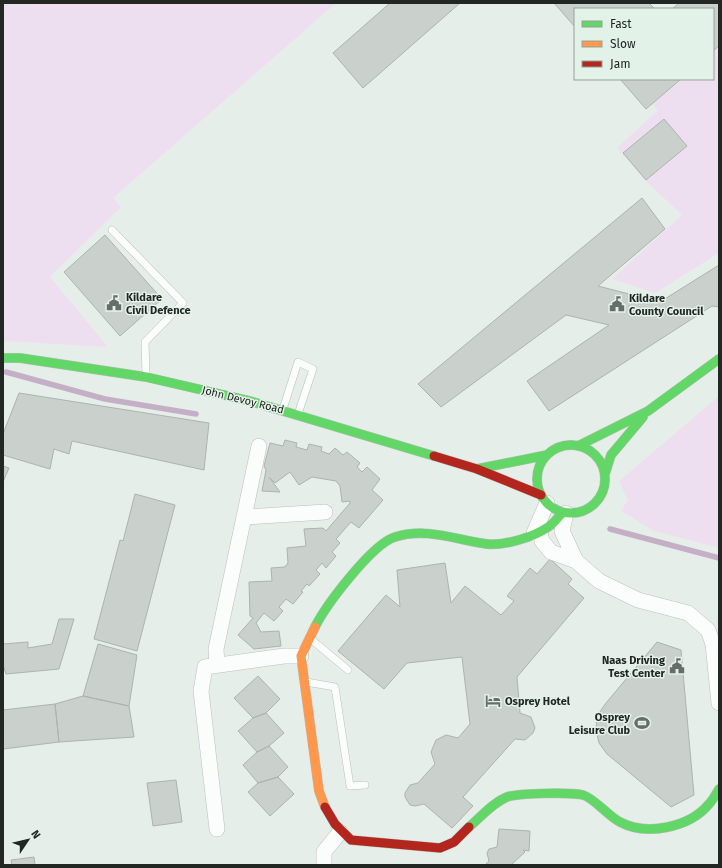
<svg xmlns="http://www.w3.org/2000/svg" width="722" height="868" viewBox="0 0 722 868" font-family="'Fira Sans',sans-serif">
	<rect width="100%" height="100%" fill="#e6eee9"/>
	<path fill="#eedff0" d="M3 3H336L113 198 121 207 50 277 108 347 3 341Z
		M719 46V253L655 293 612 279 682 215 646 181 617 148 658 110 652 104 681 79H713V51Z
		M719 396V548L654 531 621 511 628 500 619 481Z"/>
	<g fill="none" stroke-linecap="round" stroke-linejoin="round">
		<path stroke="#c5afc6" stroke-width="5.5" d="M6 372 105 399 196 414
			M610 529 719 558"/>
	</g>
	<path fill="#cad0cc" stroke="#adb3af" d="M390 3H460L363 88 333 53Z
		M554 3H649L655 9H575V27Z
		M679 3H719V46L713 51V9H672Z
		M620 79H681L646 109Z
		M664 119 687 146 646 180 623 153Z
		M642 198 665 229 598 286 660 302 719 265V307L712 306 549 411 527 381 609 325 566 315 441 407 418 384Z
		M105 235 162 299 120 336 64 272Z
		M19 393 209 423 204 470 72 441 69 454 54 449 50 469 3 455V434Z
		M285 440 297 443 296 447 307 450 309 444 322 447 321 451 329 454 335 448 343 455 347 452 360 463 357 467 362 472 367 467 380 479 372 490 383 500 359 528 351 522 336 539 340 543 332 552 336 556 326 568 322 563 316 570 320 574 309 586 307 584 301 591 303 592 293 604 286 599 279 607 283 611 274 621 264 613 256 623 261 632 279 631 281 646 254 649 238 635 253 618 250 616 249 582 272 581 271 568 285 567 288 563 287 548 306 546 304 529 323 528 326 531 350 503V501L342 502 340 486 336 481 312 477 299 485 290 472 275 483 269 477 280 492 262 491 266 470 264 466 270 443 283 446Z
		M3 466 9 468 3 482Z
		M135 494 175 505 137 651 94 639 120 540 123 541Z
		M550 559 572 579 568 584 584 598 517 677 520 713 531 717 535 728 533 733 525 740 515 739 463 797 473 806 452 828 424 804 415 806 410 805 405 797V793L410 785 418 783 435 764 431 752 436 740 446 735 458 738 470 724 462 657 407 663 384 689 338 651 386 595 400 607 397 570 445 563 451 603 465 586 501 615 514 601 507 596 530 568 537 574Z
		M59 619H74L59 669 6 674 3 665V644L28 642V648L52 644Z
		M657 642 681 650 694 795 671 807 607 754 599 743 596 730 597 716 606 703Z
		M98 644 137 655 129 706 83 696Z
		M258 676 280 699 266 713 253 718 234 698Z
		M83 696 129 706 134 737 59 742 55 704Z
		M55 704 59 742 3 749V710Z
		M266 713 284 733 269 746 257 752 238 731 253 718Z
		M269 746 288 767 278 777 258 783 243 765 257 752Z
		M278 777 294 794 270 816 248 792 258 783Z
		M176 780 182 822 153 826 147 783Z
		M499 829 530 831 529 851 523 850 525 852 511 865H485L489 861 487 853 489 849 497 847Z
		M34 857 35 865H12L11 860Z"/>
	<g fill="none" stroke-linecap="round" stroke-linejoin="round">
		<g stroke="#bbc0bc" stroke-width="8">
			<path id="lane" d="M112 230 183 303 145 342 146 374
				M283 409 298 362 313 369 298 414
				M312 640 348 670
				M306 682 335 687 350 786 365 785"/>
		</g>
		<g stroke="#bbc0bc" stroke-width="16">
			<path id="street" d="M566 513 562 531 576 561
				M245 517 325 512
				M538 524 542 541 551 552 576 561 599 581 638 600 688 613 708 630 713 644 719 703
				M534 533 547 503
				M217 665 216 649 259 446
				M217 829 201 691 205 667 284 656H301
				M324 865V852L340 832"/>
		</g>
		<g stroke="#bbc0bc" stroke-width="10">
			<path id="fast" d="M3 358H20L146 377 250 401 434 456
				M537 479a34 34 0 1 1 68 0a34 34 0 1 1-68 0Z
				M578 446 648 411 719 359
				M477 469 547 455
				M605 474 611 455 643 417
				M315 627C326 605 372 544 395 537 427 527 456 540 487 544 504 546 534 537 548 527 554 524 558 517 563 512
				M469 827C481 817 492 803 507 797 519 793 571 792 583 795 594 798 608 816 620 822 646 836 689 828 709 804 713 800 716 794 719 789"/>
		</g>
		<g stroke="#bbc0bc" stroke-width="10">
			<path id="slow" d="M315 627 301 656 319 791 325 807"/>
		</g>
		<g stroke="#bbc0bc" stroke-width="10">
			<path id="jam" d="M434 456 477 469 541 495
				M325 807 335 824 351 840 440 848 454 842 469 827"/>
		</g>
		<use href="#lane" stroke="#fbfcfc" stroke-width="7"/>
		<use href="#street" stroke="#fbfcfc" stroke-width="15"/>
		<use href="#fast" stroke="#63d668" stroke-width="9"/>
		<use href="#slow" stroke="#ff974d" stroke-width="9"/>
		<use href="#jam" stroke="#b3261e" stroke-width="9"/>
	</g>
	<defs>
		<g id="civic-bare" transform="scale(1.2)"><path d="M-.6-6.5H3V-4.5H.6V-3L4-1V1h2V6H-6V1h2V-1L-.6-3ZM-1.2 2.5V6h2.4V2.5Z" fill="#676d68" stroke="#e3f2e8" stroke-width="2.5" paint-order="stroke"/></g>
		<g id="hotel-bare" transform="scale(1.2)"><path d="M-6-4.5h1.5V1H6V5H4.5V3h-9V5H-6ZM-4 0a1.8 1.8 0 1 1 3.6 0ZM.5 0V-2.5h3Q6-2.5 6 0Z" fill="#676d68" stroke="#e3f2e8" stroke-width="2.5" paint-order="stroke"/></g>
		<g id="stadium-bare" transform="scale(1.2)"><path d="M0-5a6.5 5 0 1 0 0 10a6.5 5 0 1 0 0-10ZM-3.5-1.8h7v3.6h-7Z" fill="#676d68" stroke="#e3f2e8" stroke-width="2.5" paint-order="stroke"/></g>
	</defs>
	<g fill-rule="evenodd">
		<use href="#civic-bare" x="114" y="303"/>
		<use href="#civic-bare" x="617" y="304"/>
		<use href="#civic-bare" x="677" y="666"/>
		<use href="#hotel-bare" x="493" y="701"/>
		<use href="#stadium-bare" x="642" y="723"/>
	</g>
	<g text-anchor="middle" dominant-baseline="central" stroke-width="3" stroke-linejoin="round" paint-order="stroke">
		<g font-size="11" font-weight="bold" fill="#222723" stroke="#e3f2e8" text-anchor="start">
			<text x="126" y="297">Kildare<tspan x="126" dy="13">Civil Defence</tspan></text>
			<text x="629" y="298">Kildare<tspan x="629" dy="13">County Council</tspan></text>
			<text x="665" y="660" text-anchor="end">Naas Driving<tspan x="665" dy="13">Test Center</tspan></text>
			<text x="505" y="701">Osprey Hotel</text>
			<text x="630" y="717" text-anchor="end">Osprey<tspan x="630" dy="13">Leisure Club</tspan></text>
		</g>
		<g font-size="11" fill="#222723" stroke="#e3f2e8">
			<text transform="translate(243 400) rotate(14)">John Devoy Road</text>
		</g>
	</g>
	<rect width="722" height="868" fill="none" stroke="#222723" stroke-width="8"/>
	<rect x="574" y="8" width="140" height="72" fill="#e3f2e8" stroke="#96a199"/>
	<rect x="582" y="21" width="20" height="6" fill="#63d668" stroke="#96a199"/>
	<text x="610" y="28" font-size="12" fill="#222723">Fast</text>
	<rect x="582" y="41" width="20" height="6" fill="#ff974d" stroke="#96a199"/>
	<text x="610" y="48" font-size="12" fill="#222723">Slow</text>
	<rect x="582" y="61" width="20" height="6" fill="#b3261e" stroke="#96a199"/>
	<text x="610" y="68" font-size="12" fill="#222723">Jam</text>
	<g transform="translate(28 840) rotate(55)" stroke="#e3f2e8" stroke-width="3" paint-order="stroke">
	<path d="M0-3L7 15L0 10L-7 15Z" fill="#222723"/>
	<text y="-6" font-size="11" font-weight="bold" text-anchor="middle" fill="#222723">N</text>
	</g>
</svg>
